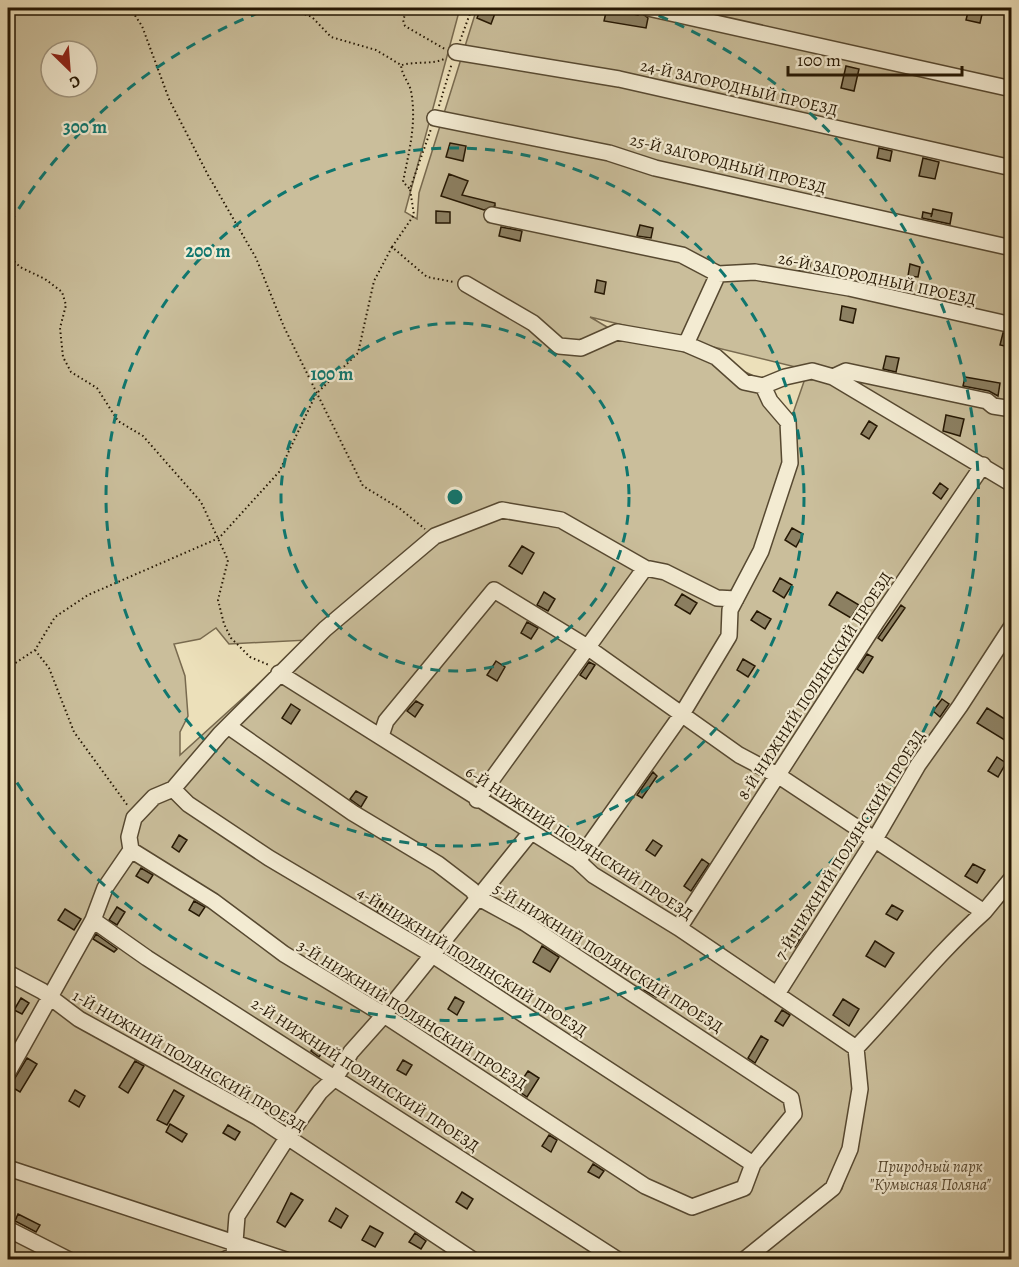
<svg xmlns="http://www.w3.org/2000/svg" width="1019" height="1267" viewBox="0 0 1019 1267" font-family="Alegreya,serif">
	<rect width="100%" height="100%" fill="#ece0ba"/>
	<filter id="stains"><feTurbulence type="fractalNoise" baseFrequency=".00333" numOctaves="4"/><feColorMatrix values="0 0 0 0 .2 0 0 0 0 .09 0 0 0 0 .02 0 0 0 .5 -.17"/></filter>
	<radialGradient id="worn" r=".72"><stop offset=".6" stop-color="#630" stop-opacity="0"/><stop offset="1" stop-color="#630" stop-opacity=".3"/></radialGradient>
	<path fill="#cabe9b" stroke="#786a4f" stroke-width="1.5" fill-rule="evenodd" d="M8 8H460L405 212 417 219 419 193 477 8H1011V1259H8ZM51 51H87V87H51ZM590 317 808 370 783 442V429L752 375 721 361 624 337ZM216 628 229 644 307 640 180 755V732L188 716 185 676 174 644 200 639ZM864 1053 859 1125 842 1189 835 1195Z"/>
	<path fill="#8c8062" stroke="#251703" stroke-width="1.5" d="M481 8H497L491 24 477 18Z
		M607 8 638 15 639 11 648 18 646 28 604 21Z
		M969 8 983 10 980 23 966 20Z
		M846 66 859 69 854 91 841 88Z
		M450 143 466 146 463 161 446 157Z
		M879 148 892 151 890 161 877 158Z
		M923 158 939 162 935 179 919 176Z
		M449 174 468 181 462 195 495 203V206L484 210 441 196Z
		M933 209 952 213 950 224 922 218 923 212 932 214 931 217Z
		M436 211 450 212V223H436Z
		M640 225 653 228 651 238 637 236Z
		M501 227 522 231 520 241 499 236Z
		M801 259 811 261 809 271 798 270Z
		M910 264 920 267 918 277 908 276Z
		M597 280 606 282 604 294 595 292Z
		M842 306 856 309 853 323 840 320Z
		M1003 333 1011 335 1010 347 1000 345Z
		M886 356 899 358 896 372 883 369Z
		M965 377 1000 383 998 396 989 391 963 386Z
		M946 415 964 419 960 436 943 431Z
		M869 421 877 426 869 439 861 434Z
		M940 483 948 489 941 499 933 493Z
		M792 528 803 534 796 547 785 540Z
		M522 546 534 553 522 574 509 566Z
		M780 578 792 585 784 598 773 591Z
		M544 592 555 599 548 611 537 605Z
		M837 592 859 605 851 618 829 605Z
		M682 594 697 603 690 614 675 605Z
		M901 605 905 608 882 641 878 638Z
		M757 611 771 619 765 629 751 620Z
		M527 622 538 628 531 639 521 633Z
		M867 654 873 657 863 673 857 669Z
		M743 659 755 666 748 677 737 670Z
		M496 661 505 667 497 681 487 675Z
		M589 662 595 665 586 679 580 675Z
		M942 699 949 704 940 717 933 711Z
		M416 701 423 705 415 717 407 711Z
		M291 704 300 710 291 724 282 718Z
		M987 708 1011 723V744L977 723Z
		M997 757 1006 763 998 777 988 771Z
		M653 772 657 776 642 798 637 795Z
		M356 791 367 797 361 807 350 799Z
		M179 835 187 840 179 852 172 847Z
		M653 840 662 846 655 856 646 850Z
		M702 859 709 864 691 891 684 886Z
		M973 864 985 870 977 883 965 876Z
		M141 868 153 875 148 883 136 876Z
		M194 901 205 907 199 916 189 910Z
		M382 903 402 915 397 922 377 911Z
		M892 905 903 911 897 920 886 914Z
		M117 907 125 912 117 925 109 920Z
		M65 909 81 919 74 930 58 920Z
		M797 926 805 931 795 947 788 942Z
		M96 934 117 949 114 952 93 939Z
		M875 941 894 953 885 967 866 956Z
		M542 946 559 957 550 972 533 962Z
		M651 978 663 985 656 997 644 990Z
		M455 997 464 1002 457 1015 448 1009Z
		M21 998 29 1003 22 1014 14 1010Z
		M843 999 859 1009 849 1026 833 1015Z
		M782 1010 790 1015 783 1026 775 1021Z
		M761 1036 768 1040 755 1063 748 1058Z
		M318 1040 327 1045 319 1057 311 1051Z
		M27 1058 37 1064 20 1092 10 1086Z
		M403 1060 412 1065 406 1075 397 1070Z
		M135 1061 144 1066 128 1093 119 1087Z
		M528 1071 539 1078 527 1097 520 1092 524 1085 520 1083Z
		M75 1090 85 1096 79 1107 69 1101Z
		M174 1090 184 1096 167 1125 157 1120Z
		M170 1124 187 1134 182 1142 166 1132Z
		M228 1125 240 1132 235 1140 223 1133Z
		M549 1135 557 1140 551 1152 542 1146Z
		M593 1164 604 1171 599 1178 588 1172Z
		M462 1192 473 1199 467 1209 456 1202Z
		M291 1193 303 1200 285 1227 277 1222Z
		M336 1208 348 1216 341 1228 329 1221Z
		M18 1214 40 1225 36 1232 15 1221Z
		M370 1226 383 1233 375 1247 362 1240Z
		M415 1233 426 1241 421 1249 409 1242Z"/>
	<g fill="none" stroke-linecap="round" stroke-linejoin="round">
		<g stroke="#574931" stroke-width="18">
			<path id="minor" d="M648 8 1012 89
				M456 52 619 79 1012 168
				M435 118 609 153 655 168 1012 248
				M492 215 682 255 718 274 755 272 849 288 1012 325
				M466 284 533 323 559 346 581 348 617 332 686 344 716 357 744 382 763 386 785 377 812 371 833 377 1012 484
				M686 344 718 274
				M833 377 846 371 987 401 993 406 1012 409
				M279 673 578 861 593 875 679 928 856 1048
				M228 726 353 813 438 864 472 890 477 897 525 923 791 1098 794 1114 753 1164 744 1188 692 1207 645 1186 381 1013 284 954 213 901 131 850 129 837 134 818 154 797 173 789 220 734 325 629 435 536 502 510 561 520 645 568 665 572 717 598 736 599
				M381 736 386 721 494 590 587 647 739 755 779 776 984 912 1012 878
				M173 789 188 804 269 858 431 954 753 1164
				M477 800 645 568
				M578 861 682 714 729 636 730 610 761 551 790 463 788 422 770 401 763 386
				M93 920 147 958 618 1260
				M679 928 877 621 983 465
				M8 973 42 991 79 1019 257 1117 473 1260
				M777 994 875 839 918 765 960 706 1012 626
				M8 1072 93 920 105 888 131 850
				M8 1168 286 1260
				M8 1229 69 1260
				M224 1260 234 1255 237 1216 287 1138 320 1092 336 1077 351 1052 384 1015 531 832
				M744 1260 833 1188 850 1149 860 1089 856 1048C899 1003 938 953 984 912"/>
		</g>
		<path stroke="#251703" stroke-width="2" stroke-dasharray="1.5 3" stroke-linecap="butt" d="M130 8 142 26 169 99 208 175 256 258 284 327 363 486 399 508 425 529
			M288 8 312 17 331 37 376 50 401 65C402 76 409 82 411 91 417 123 409 151 403 182L410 189
			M408 8 403 20 405 26 445 49
			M460 41 472 8
			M402 65C416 61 434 65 446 58
			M439 106 452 63
			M392 247 414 215 410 189 431 129
			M8 255 20 267 45 279 62 292 66 305 60 328 63 357 71 372 97 388 118 421 143 436 201 502 228 560 218 600 224 624 231 638 250 657 269 665
			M35 650 49 668 74 732 128 806
			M8 668 35 650 55 617 88 595 219 538 279 472 316 394 358 353 374 281 392 247 427 277 454 282"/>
		<use href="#minor" stroke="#f3ebd2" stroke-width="15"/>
	</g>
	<g fill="none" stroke="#0f766e" stroke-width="3" stroke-dasharray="10 8">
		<circle cx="455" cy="497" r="174"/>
		<circle cx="455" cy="497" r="349"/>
		<path d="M9 224A523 523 0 0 1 268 9M642 9A523 523 0 1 1 9 770"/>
	</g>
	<g text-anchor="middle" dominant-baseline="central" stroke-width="4.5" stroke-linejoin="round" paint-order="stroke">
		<g font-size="16" fill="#251703" stroke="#f3ebd2">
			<text transform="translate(739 88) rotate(13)">24-Й ЗАГОРОДНЫЙ ПРОЕЗД</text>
			<text transform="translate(728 164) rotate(14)">25-Й ЗАГОРОДНЫЙ ПРОЕЗД</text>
			<text transform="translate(877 279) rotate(12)">26-Й ЗАГОРОДНЫЙ ПРОЕЗД</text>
			<text transform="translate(815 686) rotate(-57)">8-Й НИЖНИЙ ПОЛЯНСКИЙ ПРОЕЗД</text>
			<text transform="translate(579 843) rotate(33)">6-Й НИЖНИЙ ПОЛЯНСКИЙ ПРОЕЗД</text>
			<text transform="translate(850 845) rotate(-58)">7-Й НИЖНИЙ ПОЛЯНСКИЙ ПРОЕЗД</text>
			<text transform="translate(608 958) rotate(32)">5-Й НИЖНИЙ ПОЛЯНСКИЙ ПРОЕЗД</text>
			<text transform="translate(472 962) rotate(32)">4-Й НИЖНИЙ ПОЛЯНСКИЙ ПРОЕЗД</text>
			<text transform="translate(412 1015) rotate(32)">3-Й НИЖНИЙ ПОЛЯНСКИЙ ПРОЕЗД</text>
			<text transform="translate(189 1061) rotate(30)">1-Й НИЖНИЙ ПОЛЯНСКИЙ ПРОЕЗД</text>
			<text transform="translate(365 1075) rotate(33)">2-Й НИЖНИЙ ПОЛЯНСКИЙ ПРОЕЗД</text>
		</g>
		<g font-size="16" font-style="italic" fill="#574931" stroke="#f3ebd2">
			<text x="930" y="1167">Природный парк<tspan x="930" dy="18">"Кумысная Поляна"</tspan></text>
		</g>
	</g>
	<circle cx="455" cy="497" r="9" fill="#0f766e" stroke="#f3ebd2" stroke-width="3"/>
	<g font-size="18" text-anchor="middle" font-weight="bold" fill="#0f766e" stroke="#f3ebd2" stroke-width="4.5" stroke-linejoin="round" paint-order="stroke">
		<text x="85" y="133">300 m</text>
		<text x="208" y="257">200 m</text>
		<text x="332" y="380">100 m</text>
	</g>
	<rect width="1019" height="1267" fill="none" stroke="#ece0ba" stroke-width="30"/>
	<rect x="9" y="9" width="1001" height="1249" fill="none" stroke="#251703" stroke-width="3"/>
	<rect x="15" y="15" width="989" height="1237" fill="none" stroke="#251703" stroke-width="1.5"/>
	<g transform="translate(69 69) rotate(155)"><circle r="28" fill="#f3ebd2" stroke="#a1967f" stroke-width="1.5"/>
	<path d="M0-4.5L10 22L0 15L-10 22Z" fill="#8f2418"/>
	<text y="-9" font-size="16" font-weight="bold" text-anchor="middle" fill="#251703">С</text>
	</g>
	<path d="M788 66v9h174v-9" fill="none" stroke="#251703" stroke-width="3"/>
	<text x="797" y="66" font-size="18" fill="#251703" stroke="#f3ebd2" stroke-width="4.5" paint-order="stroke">100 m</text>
	<rect width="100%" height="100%" filter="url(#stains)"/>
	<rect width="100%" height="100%" fill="url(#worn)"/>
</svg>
